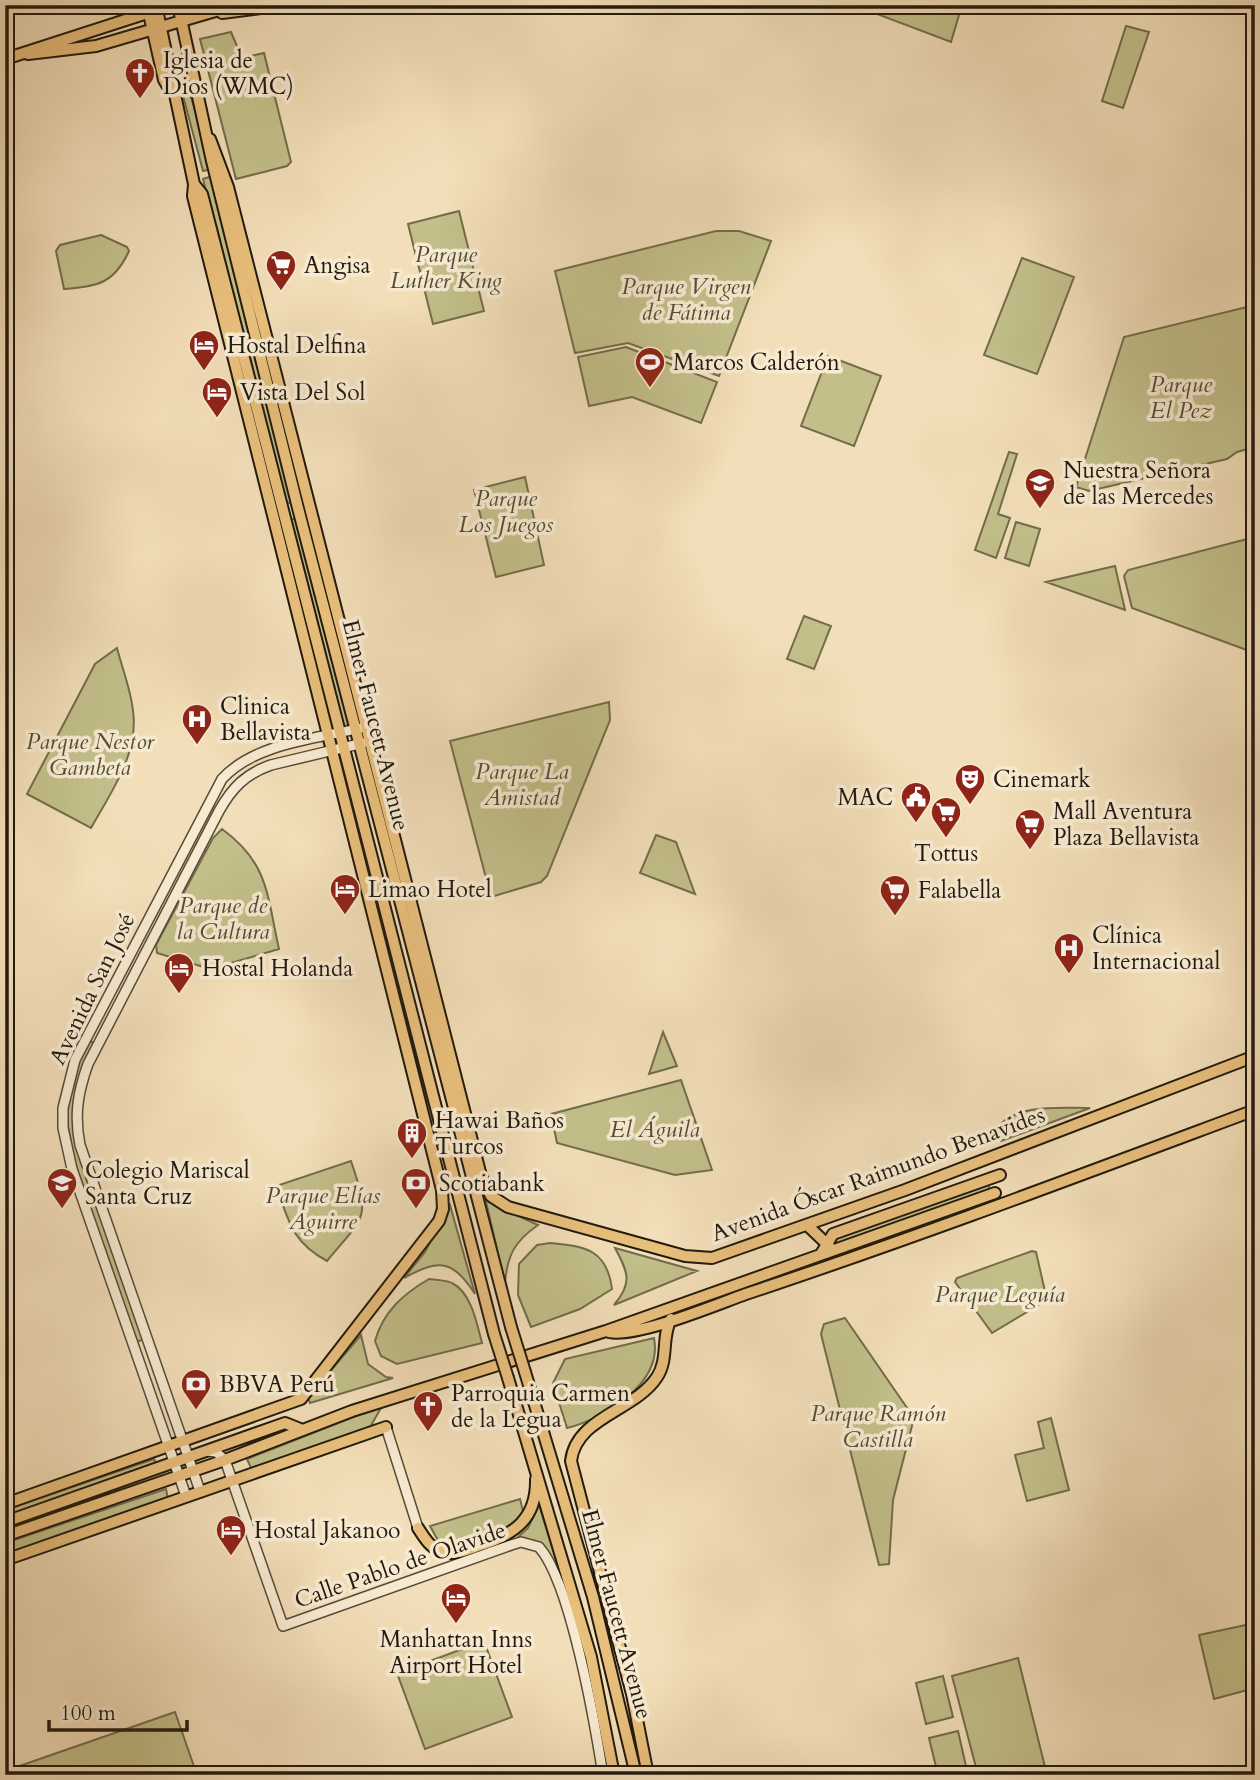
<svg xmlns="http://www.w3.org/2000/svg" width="1260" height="1780" viewBox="0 0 1260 1780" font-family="Cardo,serif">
	<rect width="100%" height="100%" fill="#f2deb8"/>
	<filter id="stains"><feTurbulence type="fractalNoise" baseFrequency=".00286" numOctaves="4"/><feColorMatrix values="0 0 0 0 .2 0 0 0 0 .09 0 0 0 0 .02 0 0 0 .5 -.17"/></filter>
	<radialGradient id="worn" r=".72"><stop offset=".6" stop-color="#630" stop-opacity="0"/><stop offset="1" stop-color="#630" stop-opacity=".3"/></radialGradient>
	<path fill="#c2bf8a" stroke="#726c4c" stroke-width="2" d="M880 5H962L951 42 877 14Z
		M1126 26 1149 32 1123 108 1102 101Z
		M231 32 242 58 264 53 291 162 287 166 236 179 200 39Z
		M189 90 212 169 203 171 182 92Z
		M215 175 292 502 288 503 282 497 203 179Z
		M459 211 484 311 433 324 408 224Z
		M716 231H739L771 241 719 376 628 343 575 353 555 271Z
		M101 235 127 247 129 251C114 284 98 286 64 289L56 251 60 245Z
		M1022 258 1074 277 1037 374 984 355Z
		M1255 305V447L1237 452 1227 459 1089 491 1076 487 1124 337Z
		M626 347 717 382 701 423 632 397 589 406 578 357Z
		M828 356 881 376 854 446 801 426Z
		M1009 452 1017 454 998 514 1010 518 996 558 975 550Z
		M525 477 544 565 496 577 474 490Z
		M299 518 351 723 342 728 288 520Z
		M1016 522 1040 529 1029 566 1005 558Z
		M1251 538 1255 551V653L1132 608 1124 576 1128 570Z
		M1115 566 1125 610 1046 582Z
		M804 616 831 626 814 669 787 659Z
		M117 648C122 668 131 690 133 711 139 754 111 792 91 828L27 794 95 664Z
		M609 702 610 720 547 876 541 882 491 897 450 741Z
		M222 829C269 863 267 896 279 949L210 969 157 953 156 945 213 838Z
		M656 835 676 842 695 894 640 873Z
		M663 1032 677 1066 649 1074Z
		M90 1041 96 1044 86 1062 76 1132 144 1339 137 1342 75 1163 68 1127 66 1110 73 1073Z
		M681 1080 712 1170 675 1175 557 1143 551 1114Z
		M1090 1108 1001 1141 996 1130C1013 1103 1062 1108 1090 1108Z
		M351 1161C371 1220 365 1215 327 1261 292 1242 289 1222 276 1186Z
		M989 1184V1190L830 1246 828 1240Z
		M484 1193 496 1206 538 1225C515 1241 507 1255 505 1284Z
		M450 1205 475 1294C453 1259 439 1259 404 1278L425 1252Z
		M550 1243C586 1246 607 1250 612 1289L580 1309 531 1327 518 1295 519 1264 537 1245Z
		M615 1248 697 1271 614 1305C633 1283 628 1272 615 1248Z
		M1032 1251 1036 1252 1047 1300 992 1333 955 1282 957 1278Z
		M429 1279C436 1280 447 1280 452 1283 472 1293 477 1325 482 1343L397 1364 381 1356 375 1341C383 1312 403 1294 429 1279Z
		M845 1318 914 1418 893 1500 889 1564 879 1565 821 1334 824 1324Z
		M361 1335 368 1364 386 1377 393 1378 310 1403 308 1397Z
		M654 1338C663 1383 606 1418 567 1428L553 1383 565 1359Z
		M397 1400 381 1408 369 1429 251 1468 247 1459Z
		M1051 1418 1069 1490 1027 1501 1015 1455 1044 1448 1038 1422Z
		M154 1459 157 1465 5 1517V1510Z
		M166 1489 168 1499 14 1554 8 1551 6 1545 11 1541Z
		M520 1499 524 1515C505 1530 464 1556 440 1544L430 1526Z
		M539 1505 559 1570 555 1571C543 1550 541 1542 517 1538L528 1528Z
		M1255 1623V1688L1214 1699 1199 1635Z
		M484 1641 512 1717 425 1749 397 1673Z
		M1018 1658 1045 1767 1013 1775H978L952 1676Z
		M943 1676 953 1717 926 1724 916 1683Z
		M175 1712 197 1775H5V1771Z
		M958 1731 968 1775H938L929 1738Z"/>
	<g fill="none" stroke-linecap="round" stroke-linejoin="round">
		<g stroke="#564b38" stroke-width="12">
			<path id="minor" d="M386 1427 418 1528
				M207 1451 216 1452 225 1460 283 1626 511 1545 521 1542 539 1547C571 1583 595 1724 603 1775
				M200 1491 80 1145C74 1115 78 1092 88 1064L219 811C232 788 245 774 271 765L363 743
				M186 1496 72 1169 63 1128V1108L75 1060 222 779C255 743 316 739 361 728"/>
		</g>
		<g stroke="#221a0e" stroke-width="14">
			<path id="major" d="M147 5 164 80 170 90
				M156 5 194 184 202 194 494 1334
				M178 5 212 161 298 508 511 1327
				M222 13 284 5
				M28 54 96 46 236 5
				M5 59 172 5
				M210 139 228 187 481 1176 491 1196 508 1207 685 1256 712 1258 905 1190 1255 1056
				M807 1225 829 1246
				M821 1254 833 1234 1000 1175
				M609 1332C637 1338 715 1305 746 1294 917 1237 1086 1173 1255 1110
				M525 1372 593 1597 636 1775
				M508 1378 591 1657 614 1775
				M5 1504 301 1399 439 1221 443 1209 442 1190 193 196 194 184
				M5 1522 285 1423 300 1429
				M418 1528C424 1537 430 1548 441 1551 453 1556 466 1550 478 1546 514 1535 537 1519 536 1479
				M5 1536 225 1460 352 1411 606 1331 995 1193
				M5 1560 386 1427
				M648 1775 632 1694 571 1461C576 1417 635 1411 657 1377 669 1359 661 1337 671 1319"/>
		</g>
		<use href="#minor" stroke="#f7ead1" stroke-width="9"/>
		<use href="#major" stroke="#e9bf7c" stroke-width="10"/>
		<g stroke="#221a0e" stroke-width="14" stroke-linecap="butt">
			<path id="major-bridge" d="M511 1327 525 1372
				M494 1334 508 1378"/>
		</g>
		<use href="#major-bridge" stroke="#e9bf7c" stroke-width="10"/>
	</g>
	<defs>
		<g id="church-pin" transform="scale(1.575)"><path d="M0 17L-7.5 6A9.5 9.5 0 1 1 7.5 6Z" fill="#8f2418" stroke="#f7ead1"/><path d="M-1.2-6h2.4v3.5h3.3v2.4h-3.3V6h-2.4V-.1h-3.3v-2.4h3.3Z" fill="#fff"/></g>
		<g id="supermarket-pin" transform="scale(1.575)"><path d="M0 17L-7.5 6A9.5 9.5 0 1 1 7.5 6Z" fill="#8f2418" stroke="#f7ead1"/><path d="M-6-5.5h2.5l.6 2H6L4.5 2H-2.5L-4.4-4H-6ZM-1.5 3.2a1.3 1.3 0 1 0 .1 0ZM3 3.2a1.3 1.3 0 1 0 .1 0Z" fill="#fff"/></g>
		<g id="hotel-pin" transform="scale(1.575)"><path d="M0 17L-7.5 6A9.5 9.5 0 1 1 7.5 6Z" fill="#8f2418" stroke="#f7ead1"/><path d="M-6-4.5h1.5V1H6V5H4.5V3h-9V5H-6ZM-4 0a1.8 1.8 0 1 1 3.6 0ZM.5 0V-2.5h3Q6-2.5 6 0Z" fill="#fff"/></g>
		<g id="stadium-pin" transform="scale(1.575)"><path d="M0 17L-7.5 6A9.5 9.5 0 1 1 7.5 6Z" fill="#8f2418" stroke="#f7ead1"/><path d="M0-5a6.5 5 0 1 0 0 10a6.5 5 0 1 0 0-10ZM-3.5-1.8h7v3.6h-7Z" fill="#fff"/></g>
		<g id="university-pin" transform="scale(1.575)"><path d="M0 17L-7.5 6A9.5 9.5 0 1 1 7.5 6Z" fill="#8f2418" stroke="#f7ead1"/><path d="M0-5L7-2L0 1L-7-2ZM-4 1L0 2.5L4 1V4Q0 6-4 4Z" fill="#fff"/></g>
		<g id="hospital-pin" transform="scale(1.575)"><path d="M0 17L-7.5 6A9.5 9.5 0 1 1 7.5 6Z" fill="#8f2418" stroke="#f7ead1"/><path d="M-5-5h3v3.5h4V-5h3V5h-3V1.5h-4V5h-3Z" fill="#fff"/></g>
		<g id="theatre-pin" transform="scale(1.575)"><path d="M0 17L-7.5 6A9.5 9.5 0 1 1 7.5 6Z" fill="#8f2418" stroke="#f7ead1"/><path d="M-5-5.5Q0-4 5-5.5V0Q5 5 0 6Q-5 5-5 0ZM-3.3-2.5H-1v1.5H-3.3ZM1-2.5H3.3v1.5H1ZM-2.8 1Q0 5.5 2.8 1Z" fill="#fff"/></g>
		<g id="civic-pin" transform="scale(1.575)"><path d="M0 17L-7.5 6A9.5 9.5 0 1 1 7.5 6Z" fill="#8f2418" stroke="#f7ead1"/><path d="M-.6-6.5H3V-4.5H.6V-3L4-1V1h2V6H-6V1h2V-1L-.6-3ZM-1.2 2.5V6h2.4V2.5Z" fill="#fff"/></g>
		<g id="building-pin" transform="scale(1.575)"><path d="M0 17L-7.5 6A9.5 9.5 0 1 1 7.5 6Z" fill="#8f2418" stroke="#f7ead1"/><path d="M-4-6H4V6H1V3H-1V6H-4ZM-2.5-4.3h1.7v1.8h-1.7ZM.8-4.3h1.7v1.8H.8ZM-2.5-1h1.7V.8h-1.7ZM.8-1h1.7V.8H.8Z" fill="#fff"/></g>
		<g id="school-pin" transform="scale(1.575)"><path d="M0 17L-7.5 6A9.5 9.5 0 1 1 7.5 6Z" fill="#8f2418" stroke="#f7ead1"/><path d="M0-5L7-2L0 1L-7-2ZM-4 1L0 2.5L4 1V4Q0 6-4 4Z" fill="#fff"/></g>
		<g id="bank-pin" transform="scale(1.575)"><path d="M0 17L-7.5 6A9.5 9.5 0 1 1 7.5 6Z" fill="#8f2418" stroke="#f7ead1"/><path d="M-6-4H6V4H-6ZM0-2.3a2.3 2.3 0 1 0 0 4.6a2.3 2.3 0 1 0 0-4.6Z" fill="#fff"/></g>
	</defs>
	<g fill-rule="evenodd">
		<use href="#church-pin" x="140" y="73"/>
		<use href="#supermarket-pin" x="281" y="265"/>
		<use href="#hotel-pin" x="204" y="345"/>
		<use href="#stadium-pin" x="650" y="362"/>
		<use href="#hotel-pin" x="217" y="392"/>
		<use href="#university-pin" x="1040" y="483"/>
		<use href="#hospital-pin" x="197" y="719"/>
		<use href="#theatre-pin" x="970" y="779"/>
		<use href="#civic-pin" x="916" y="797"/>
		<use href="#supermarket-pin" x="946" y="812"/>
		<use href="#supermarket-pin" x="1030" y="824"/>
		<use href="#hotel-pin" x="345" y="889"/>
		<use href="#supermarket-pin" x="895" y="890"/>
		<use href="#hospital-pin" x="1069" y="948"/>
		<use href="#hotel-pin" x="179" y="968"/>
		<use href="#building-pin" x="412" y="1133"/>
		<use href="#school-pin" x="62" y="1183"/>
		<use href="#bank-pin" x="416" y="1183"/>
		<use href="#bank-pin" x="196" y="1384"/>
		<use href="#church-pin" x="428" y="1406"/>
		<use href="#hotel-pin" x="231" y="1530"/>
		<use href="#hotel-pin" x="456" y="1598"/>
	</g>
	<g text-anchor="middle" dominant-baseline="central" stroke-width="7" stroke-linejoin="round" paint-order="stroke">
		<g font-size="23" fill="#221a0e" stroke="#f7ead1" text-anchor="start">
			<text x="163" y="60">Iglesia de<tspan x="163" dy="26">Dios (WMC)</tspan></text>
			<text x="304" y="265">Angisa</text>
			<text x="227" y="345">Hostal Delfina</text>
			<text x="673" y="362">Marcos Calderón</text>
			<text x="240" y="392">Vista Del Sol</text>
			<text x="1063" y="470">Nuestra Señora<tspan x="1063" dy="26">de las Mercedes</tspan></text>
			<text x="220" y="706">Clinica<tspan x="220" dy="26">Bellavista</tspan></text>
			<text x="993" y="779">Cinemark</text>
			<text x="893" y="797" text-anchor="end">MAC</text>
			<text x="1053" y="811">Mall Aventura<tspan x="1053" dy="26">Plaza Bellavista</tspan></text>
			<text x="946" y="853" text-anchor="middle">Tottus</text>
			<text x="368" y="889">Limao Hotel</text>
			<text x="918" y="890">Falabella</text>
			<text x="1092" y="935">Clínica<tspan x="1092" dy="26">Internacional</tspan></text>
			<text x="202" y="968">Hostal Holanda</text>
			<text x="435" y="1120">Hawai Baños<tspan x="435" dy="26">Turcos</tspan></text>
			<text x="85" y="1170">Colegio Mariscal<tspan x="85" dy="26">Santa Cruz</tspan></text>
			<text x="439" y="1183">Scotiabank</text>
			<text x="219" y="1384">BBVA Perú</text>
			<text x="451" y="1393">Parroquia Carmen<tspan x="451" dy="26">de la Legua</tspan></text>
			<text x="254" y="1530">Hostal Jakanoo</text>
			<text x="456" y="1639" text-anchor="middle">Manhattan Inns<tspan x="456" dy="26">Airport Hotel</tspan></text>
		</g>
		<g font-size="23" font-style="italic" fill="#524c33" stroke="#f7ead1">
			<text x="446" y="254">Parque<tspan x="446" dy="26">Luther King</tspan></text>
			<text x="686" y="286">Parque Virgen<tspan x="686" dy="26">de Fátima</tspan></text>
			<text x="1181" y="384">Parque<tspan x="1181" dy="26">El Pez</tspan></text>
			<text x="506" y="498">Parque<tspan x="506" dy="26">Los Juegos</tspan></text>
			<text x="90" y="741">Parque Nestor<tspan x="90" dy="26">Gambeta</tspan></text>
			<text x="522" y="771">Parque La<tspan x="522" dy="26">Amistad</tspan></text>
			<text x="223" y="905">Parque de<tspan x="223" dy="26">la Cultura</tspan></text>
			<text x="655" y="1129">El Águila</text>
			<text x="323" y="1195">Parque Elías<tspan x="323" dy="26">Aguirre</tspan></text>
			<text x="1000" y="1294">Parque Leguía</text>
			<text x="878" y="1413">Parque Ramón<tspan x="878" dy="26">Castilla</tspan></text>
		</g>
		<g font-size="23" fill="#221a0e" stroke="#f7ead1">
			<text transform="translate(376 725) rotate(76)">Elmer Faucett Avenue</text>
			<text transform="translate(92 989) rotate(-64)">Avenida San José</text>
			<text transform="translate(878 1174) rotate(-20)">Avenida Óscar Raimundo Benavides</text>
			<text transform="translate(400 1565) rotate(-19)">Calle Pablo de Olavide</text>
			<text transform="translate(617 1614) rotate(75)">Elmer Faucett Avenue</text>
		</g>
	</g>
	<rect width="1260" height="1780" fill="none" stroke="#f2deb8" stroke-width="28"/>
	<rect x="7" y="7" width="1246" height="1766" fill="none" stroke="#221a0e" stroke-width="3.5"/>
	<rect x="14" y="14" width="1232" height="1752" fill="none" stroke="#221a0e" stroke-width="2"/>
	<path d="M49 1720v10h138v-10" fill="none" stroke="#221a0e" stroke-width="3.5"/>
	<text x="60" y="1720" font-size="21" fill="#221a0e" stroke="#f7ead1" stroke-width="5" paint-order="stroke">100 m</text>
	<rect width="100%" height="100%" filter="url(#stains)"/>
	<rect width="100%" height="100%" fill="url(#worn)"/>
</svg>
